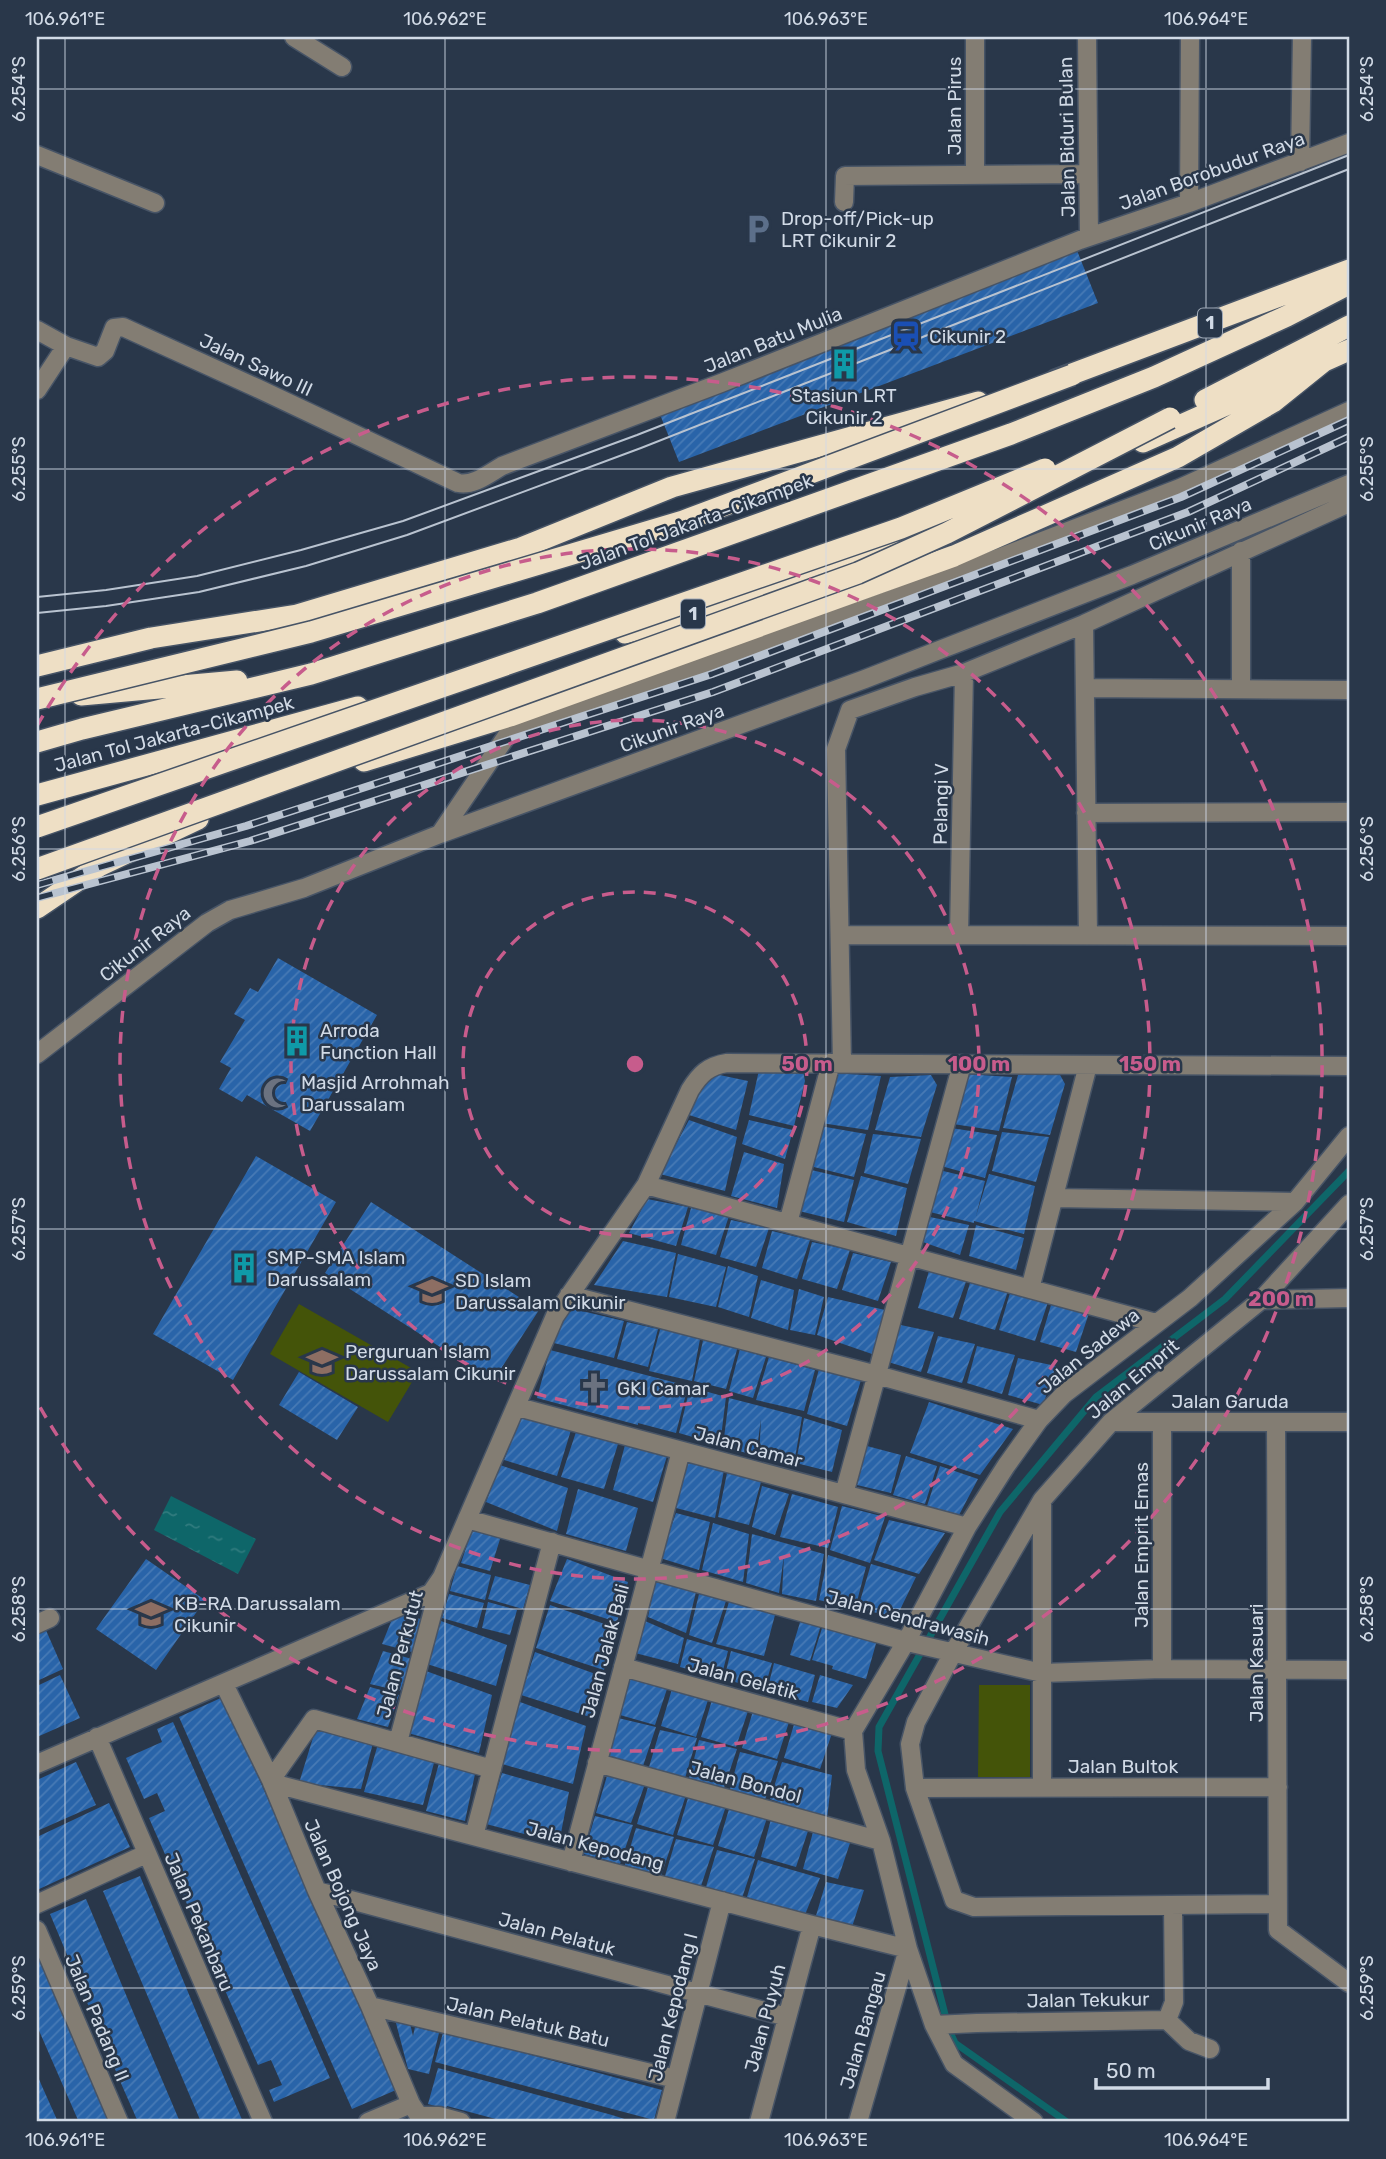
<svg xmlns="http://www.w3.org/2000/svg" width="1386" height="2159" viewBox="0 0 1386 2159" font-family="Rubik,sans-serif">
	<defs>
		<pattern id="water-ripples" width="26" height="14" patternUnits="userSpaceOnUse" patternTransform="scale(1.75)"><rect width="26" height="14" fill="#0e6669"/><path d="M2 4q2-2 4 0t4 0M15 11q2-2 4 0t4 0" fill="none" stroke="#307b7e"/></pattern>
		<pattern id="building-hatch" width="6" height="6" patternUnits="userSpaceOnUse" patternTransform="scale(1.75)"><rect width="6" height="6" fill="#2964a9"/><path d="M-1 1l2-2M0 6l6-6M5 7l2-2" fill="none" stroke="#477ab5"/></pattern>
	</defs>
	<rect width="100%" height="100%" fill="#29374a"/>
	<path fill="#445409" d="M299 1304 418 1372 388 1422 270 1354Z
		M979 1685H1030V1777H978Z"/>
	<path fill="url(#water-ripples)" d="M171 1496 256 1539 238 1574 154 1530Z"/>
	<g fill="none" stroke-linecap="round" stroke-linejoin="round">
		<path stroke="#0e6669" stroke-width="7" d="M1067 2122 955 2043 949 2030 878 1751 879 1727 1000 1512 1096 1397 1225 1299 1349 1171"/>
	</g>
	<path fill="url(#building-hatch)" d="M1072 238 1098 303 679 462 655 402Z
		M278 958 377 1015 310 1131 247 1095 242 1102 219 1089 231 1068 220 1062 245 1020 234 1014 250 988 258 992Z
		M759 1070 803 1071 805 1081 794 1126 749 1115Z
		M833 1073 881 1076 868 1130 821 1123Z
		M1059 1073 1065 1084 1050 1135 1003 1128 1018 1075Z
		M715 1074 748 1081 736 1130 689 1115 701 1083Z
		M964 1074 1012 1077 999 1131 953 1124Z
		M931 1075 937 1085 921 1137 875 1130 890 1077Z
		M689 1120 737 1137 725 1191 660 1174Z
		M749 1120 793 1130 785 1159 742 1144Z
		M820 1126 866 1134 854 1177 810 1166Z
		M951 1128 997 1135 985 1178 941 1166Z
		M1002 1132 1049 1137 1036 1182 992 1171Z
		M873 1134 921 1139 908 1184 864 1173Z
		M744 1152 784 1164 777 1208 731 1196Z
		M256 1156 336 1202 233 1380 153 1334Z
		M807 1169 854 1180 844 1222 795 1210Z
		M939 1170 985 1181 976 1216 989 1174 1035 1186 1024 1234 974 1221V1223L926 1211Z
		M861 1176 907 1188 896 1236 847 1222Z
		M647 1199 688 1207 676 1246 629 1233Z
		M371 1202 539 1310 493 1381 325 1273Z
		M691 1208 729 1216 716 1255 681 1245Z
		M925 1216 969 1225 960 1255 917 1240Z
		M731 1220 769 1228 756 1267 720 1257Z
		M976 1225 1024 1238 1016 1270 969 1256Z
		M772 1231 810 1240 797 1279 762 1268Z
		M623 1241 676 1253 667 1297 594 1285Z
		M812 1242 850 1250 837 1289 802 1279Z
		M853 1253 891 1262 878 1301 842 1290Z
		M678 1254 726 1267 716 1307 669 1297Z
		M728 1266 758 1276 749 1317 718 1307Z
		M929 1271 967 1279 953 1318 918 1308Z
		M761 1280 794 1290 788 1330 751 1318Z
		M970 1283 1008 1291 995 1330 959 1319Z
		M799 1289 824 1297 815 1335 790 1330Z
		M1010 1293 1048 1302 1035 1341 999 1330Z
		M828 1297 885 1310 872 1354 817 1335Z
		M1051 1305 1089 1313 1076 1352 1040 1342Z
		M565 1307 624 1321 614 1358 554 1343Z
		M627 1322 658 1329 648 1367 617 1359Z
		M896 1324 934 1332 921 1372 885 1361Z
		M661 1326 701 1334 692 1381 649 1371Z
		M704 1336 738 1346 726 1389 694 1381Z
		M938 1336 975 1344 962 1383 927 1373Z
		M977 1346 1015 1355 1002 1394 967 1383Z
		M740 1349 766 1357 753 1398 729 1391Z
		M550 1350 688 1386 676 1433 638 1423V1425L537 1398Z
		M769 1357 815 1370 804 1411 756 1400Z
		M1018 1358 1056 1366 1043 1405 1008 1395Z
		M819 1369 861 1380 847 1426 807 1414Z
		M299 1372 358 1407 337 1440 279 1405Z
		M690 1387 726 1397 720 1445 679 1433Z
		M729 1398 802 1417 794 1464 759 1458 761 1419 756 1456 723 1446Z
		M929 1402 1013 1429 980 1475 910 1453Z
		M521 1418 571 1430 557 1476 504 1460Z
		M804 1418 842 1430 832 1472 796 1463Z
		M576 1432 618 1444 604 1489 561 1477Z
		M625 1445 667 1456 653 1502 613 1490Z
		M867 1446 901 1455 891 1493 857 1485Z
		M906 1456 937 1466 925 1504 893 1495Z
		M684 1462 724 1470 715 1518 672 1507Z
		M500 1465 568 1488 557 1531 486 1502Z
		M940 1466 978 1479 959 1515 927 1506Z
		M727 1473 761 1482 749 1525 718 1517Z
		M762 1486 789 1494 775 1535 752 1527Z
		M578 1489 638 1508 626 1551 566 1534Z
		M792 1494 838 1507 828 1548 780 1537Z
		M842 1506 885 1517 870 1563 830 1550Z
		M676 1513 710 1522 699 1570 660 1558Z
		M889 1520 945 1533 919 1574 874 1560Z
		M713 1523 749 1534 743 1582 702 1570Z
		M473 1527 501 1536 490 1571 461 1563Z
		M752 1534 824 1554 816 1601 782 1594 784 1555 779 1593 746 1583Z
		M828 1555 866 1567 855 1609 819 1600Z
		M146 1559 205 1600 156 1670 96 1629Z
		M567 1559 628 1582 617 1622 550 1601Z
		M871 1564 916 1577 896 1618 858 1608Z
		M457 1566 491 1575 485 1600 450 1591Z
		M495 1576 530 1585 523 1609 488 1599Z
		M655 1582 696 1592 686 1633 648 1617Z
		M449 1594 484 1603 477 1628 442 1618Z
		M699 1594 726 1601 712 1643 689 1635Z
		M488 1602 517 1610 510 1635 482 1628Z
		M729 1602 775 1615 764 1656 716 1644Z
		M550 1605 616 1628 604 1670 536 1648Z
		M395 1612 424 1620 412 1652 382 1644Z
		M801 1619 821 1625 810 1661 790 1655Z
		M441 1621 507 1645 496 1686 427 1664Z
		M645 1621 684 1638 678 1664 635 1653Z
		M823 1625 877 1640 866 1679 832 1669 833 1666 812 1660Z
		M45 1628 63 1669 37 1681V1631Z
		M687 1639 728 1651 721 1678 680 1667Z
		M383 1651 412 1659 400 1691 370 1684Z
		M731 1651 772 1663 764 1690 724 1679Z
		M535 1652 601 1676 590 1717 521 1695Z
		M774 1663 815 1675 808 1702 767 1691Z
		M426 1671 492 1695 479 1753 408 1733Z
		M60 1675 80 1718 37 1737V1686Z
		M820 1675 853 1685 837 1708 812 1702Z
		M630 1677 668 1686 655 1725 620 1715Z
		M370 1687 399 1695 388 1727 357 1719Z
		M672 1689 709 1697 696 1737 661 1726Z
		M223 1697 396 2090 352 2109 179 1717Z
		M712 1700 749 1708 736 1747 701 1737Z
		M520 1702 586 1726 573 1784 502 1764Z
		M753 1711 790 1719 777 1759 742 1748Z
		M618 1718 656 1727 643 1766 607 1755Z
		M795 1721 833 1730 820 1769 784 1758Z
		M173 1722 330 2078 274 2102 269 2090 282 2085 271 2060 258 2065 149 1818 165 1811 157 1793 144 1799 126 1758 162 1742 157 1729Z
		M316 1728 373 1743 361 1789 299 1783Z
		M660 1730 697 1738 685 1778 649 1767Z
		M699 1740 737 1749 724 1788 689 1778Z
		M378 1744 435 1759 423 1805 364 1792Z
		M740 1752 778 1761 765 1800 730 1789Z
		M76 1762 96 1805 37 1831V1780Z
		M782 1762 832 1775 827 1819 770 1799Z
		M439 1763 475 1774 465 1821 426 1811Z
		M502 1773 569 1792 559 1843 486 1824Z
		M607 1776 645 1784 631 1823 596 1813Z
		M648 1787 686 1795 673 1835 637 1824Z
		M688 1798 726 1806 713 1845 677 1835Z
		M109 1803 130 1847 37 1890V1837Z
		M729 1809 767 1818 754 1857 718 1846Z
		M595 1816 633 1825 620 1864 584 1854Z
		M771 1819 809 1828 796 1867 761 1857Z
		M636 1828 674 1837 661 1876 625 1865Z
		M813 1832 851 1840 838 1879 803 1869Z
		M676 1839 714 1847 701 1886 665 1876Z
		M717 1850 755 1859 742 1898 706 1887Z
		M758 1860 820 1878 804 1917 747 1897Z
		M140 1876 195 2009 243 2122H201L103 1891Z
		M826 1882 864 1890 851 1930 815 1919Z
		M86 1899 134 2014 180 2122H138L120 2081 50 1914Z
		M37 1953 49 1980 112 2122H79L78 2120 37 2026Z
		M409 2019 413 2036 415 2027 439 2033 429 2074 408 2069 396 2023Z
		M444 2029 468 2038 662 2090 654 2120 435 2062Z
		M438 2068 612 2115 634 2122H507L447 2106 446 2109 428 2104Z
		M37 2074 41 2084 58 2122H37Z"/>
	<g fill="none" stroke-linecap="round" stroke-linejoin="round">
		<g stroke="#475466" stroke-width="21">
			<path id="minor" d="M294 37 342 67
				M975 37V175
				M1087 37 1089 236
				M37 155 155 203
				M1300 162 1302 37
				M844 202 845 176 1088 174
				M1189 203 1190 37
				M37 330 66 346 98 357 105 351 114 328 123 327 257 388 458 483C474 486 488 474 502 466L721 383 1080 240 1189 203 1349 143
				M37 390 66 346
				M1241 551V689
				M1084 624 1088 935
				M1085 688 1349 690
				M1086 813 1349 812
				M440 834 510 731 889 600 1180 488 1349 411
				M840 935 1349 936
				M959 935 964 673
				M37 1054 207 923 230 910 304 888 440 834 865 679 1132 575 1349 484
				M842 1064 836 749 850 710 915 687 964 673 1084 624 1349 503
				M646 1185 1156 1323
				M1054 1198 1295 1202
				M788 1223 831 1063
				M1030 1289 1088 1065
				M569 1295 877 1375 1039 1420
				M1261 1300 1349 1298
				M518 1407 967 1527
				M1111 1422H1349
				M1162 1422V1669
				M1276 1422 1278 1930 1349 1983
				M844 1494 962 1064
				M1042 1500 953 1653 916 1722 910 1744 915 1788 954 1900 974 1907 1278 1904
				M467 1519 916 1644 1042 1673 1162 1669 1349 1670
				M37 1624 50 1618
				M623 1667 853 1731
				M224 1684 271 1780 317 1891 370 2006 411 2104 423 2122
				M97 1737 263 2122
				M398 1742 441 1581
				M597 1763 881 1841
				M37 1764 431 1593 442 1577 555 1316 646 1185 690 1090C700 1074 708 1066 727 1063L1349 1066
				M271 1780 314 1719 492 1769
				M272 1783 812 1925 908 1949 858 2122
				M1042 1787V1500L1111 1422 1261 1300 1349 1204
				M915 1788 1278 1787
				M474 1836 552 1542
				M571 1862 681 1451
				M317 1891 787 2017
				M37 1904 146 1854
				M37 1930 119 2122
				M370 2006 676 2079
				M1167 2020 1189 2041 1210 2049
				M934 2025 977 2023 1167 2020 1174 2002 1173 1905
				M420 2116H439L461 2122
				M368 2122 411 2104
				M665 2122 722 1901
				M759 2122 812 1925
				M1034 2122 954 2064 934 2025 908 1949 881 1841 856 1770 853 1731 907 1640 967 1527 1006 1466 1039 1420 1064 1394 1190 1298 1295 1202 1349 1136"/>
		</g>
		<g stroke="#475466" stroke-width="24">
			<path id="highway" d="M1056 380 1349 270
				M1205 400 1349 326
				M1143 442 1349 350
				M625 633 780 590 920 535
				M37 666 151 638 297 615 521 548 672 487 978 402
				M81 695 237 681
				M37 742 82 729 311 674 537 603 1011 434 1154 377 1287 316 1349 284
				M364 761 510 716 954 556 1178 457 1273 402 1324 361
				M37 795 358 707
				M37 908 99 866 198 819"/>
		</g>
		<use href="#minor" stroke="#837d73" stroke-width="18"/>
		<use href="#highway" stroke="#eedfc5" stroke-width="21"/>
		<path stroke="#b9c3d0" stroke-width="2" d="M37 597 106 590 197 576 301 550 403 521 637 435 1349 155
			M37 613 106 606 199 592 306 566 407 535 641 448 1349 169"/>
		<g stroke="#b9c3d0" stroke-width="8">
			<path id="rail" d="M37 885 246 826 712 674 1181 497 1349 420
				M37 898 250 841 713 692 1188 512 1349 437"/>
		</g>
		<use href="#rail" stroke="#29374a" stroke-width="5" stroke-dasharray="16" stroke-linecap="butt"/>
		<g stroke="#475466" stroke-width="24" stroke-linecap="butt">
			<path id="highway-bridge" d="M37 699 311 632 683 521 1072 375
				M37 827 901 528 1045 469
				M37 869 858 573 947 533 1170 418"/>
		</g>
		<use href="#highway-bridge" stroke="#eedfc5" stroke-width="21"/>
	</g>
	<path fill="none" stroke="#d1dae6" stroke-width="2" stroke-opacity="0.45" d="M65 37V2122M445 37V2122M826 37V2122M1206 37V2122M37 89H1349M37 469H1349M37 849H1349M37 1229H1349M37 1609H1349M37 1988H1349"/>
	<g fill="none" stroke="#c75c8c" stroke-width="3.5" stroke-dasharray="12 9">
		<circle cx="635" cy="1064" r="172"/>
		<circle cx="635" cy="1064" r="344"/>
		<circle cx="635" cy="1064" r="515"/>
		<path d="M37 726A687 687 0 1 1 37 1402"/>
	</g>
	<defs>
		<g id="parking-bare" transform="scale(2.415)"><path d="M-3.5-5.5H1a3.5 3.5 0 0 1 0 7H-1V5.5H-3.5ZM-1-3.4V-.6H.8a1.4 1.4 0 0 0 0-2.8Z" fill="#5c6f8a" stroke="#29374a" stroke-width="2.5" paint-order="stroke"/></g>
		<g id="station-bare" transform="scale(2.415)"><path d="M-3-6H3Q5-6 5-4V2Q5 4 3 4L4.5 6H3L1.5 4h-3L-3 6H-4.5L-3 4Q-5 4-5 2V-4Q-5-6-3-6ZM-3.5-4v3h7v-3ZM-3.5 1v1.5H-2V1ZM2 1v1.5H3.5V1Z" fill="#1a4fb4" stroke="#29374a" stroke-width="2.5" paint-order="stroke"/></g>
		<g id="building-bare" transform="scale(2.415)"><path d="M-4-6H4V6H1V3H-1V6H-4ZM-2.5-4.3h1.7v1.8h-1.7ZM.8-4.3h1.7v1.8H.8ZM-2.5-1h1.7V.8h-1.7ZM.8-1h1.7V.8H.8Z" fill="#0f9aa8" stroke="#29374a" stroke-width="2.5" paint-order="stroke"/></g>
		<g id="mosque-bare" transform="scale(2.415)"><path d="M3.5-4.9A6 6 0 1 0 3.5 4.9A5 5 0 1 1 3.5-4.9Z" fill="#6b7280" stroke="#29374a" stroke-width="2.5" paint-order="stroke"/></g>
		<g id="school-bare" transform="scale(2.415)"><path d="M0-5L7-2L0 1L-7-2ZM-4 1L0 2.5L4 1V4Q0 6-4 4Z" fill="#8d6e63" stroke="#29374a" stroke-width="2.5" paint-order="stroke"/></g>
		<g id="church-bare" transform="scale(2.415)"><path d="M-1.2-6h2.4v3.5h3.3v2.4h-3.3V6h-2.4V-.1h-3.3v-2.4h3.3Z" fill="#6b7280" stroke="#29374a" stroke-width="2.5" paint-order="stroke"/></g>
	</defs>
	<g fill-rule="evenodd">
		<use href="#parking-bare" x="758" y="229"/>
		<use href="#station-bare" x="906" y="336"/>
		<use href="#building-bare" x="844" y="364"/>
		<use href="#building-bare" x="297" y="1041"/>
		<use href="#mosque-bare" x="278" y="1093"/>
		<use href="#building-bare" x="244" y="1268"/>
		<use href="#school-bare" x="432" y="1291"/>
		<use href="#school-bare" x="322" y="1362"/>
		<use href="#church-bare" x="594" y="1388"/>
		<use href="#school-bare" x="151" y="1614"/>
	</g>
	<g text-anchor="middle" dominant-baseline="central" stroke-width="5" stroke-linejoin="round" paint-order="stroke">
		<g fill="#29374a" stroke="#9fa9b7" stroke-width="2">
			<rect x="1198" y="308.5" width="24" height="29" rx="5"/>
			<rect x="681" y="599.5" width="24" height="29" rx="5"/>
		</g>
		<g font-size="18" font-weight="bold" fill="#d1dae6">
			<text x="1210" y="323">1</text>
			<text x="693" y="614">1</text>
		</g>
		<g font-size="19" fill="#d1dae6" stroke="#29374a">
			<text transform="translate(954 106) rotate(-90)">Jalan Pirus</text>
			<text transform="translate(1067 137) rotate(-91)">Jalan Biduri Bulan</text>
			<text transform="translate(1212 171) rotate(-20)">Jalan Borobudur Raya</text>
			<text transform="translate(773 340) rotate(-22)">Jalan Batu Mulia</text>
			<text transform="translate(256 365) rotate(25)">Jalan Sawo III</text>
			<text transform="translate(696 522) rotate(-20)">Jalan Tol Jakarta–Cikampek</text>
			<text transform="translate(1200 524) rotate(-23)">Cikunir Raya</text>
			<text transform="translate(672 728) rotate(-20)">Cikunir Raya</text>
			<text transform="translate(174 734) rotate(-15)">Jalan Tol Jakarta–Cikampek</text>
			<text transform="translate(941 804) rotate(-89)">Pelangi V</text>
			<text transform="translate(145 944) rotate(-38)">Cikunir Raya</text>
			<text transform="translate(1089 1351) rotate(-39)">Jalan Sadewa</text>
			<text transform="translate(1133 1379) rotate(-40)">Jalan Emprit</text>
			<text x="1230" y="1401">Jalan Garuda</text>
			<text transform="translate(748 1447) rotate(15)">Jalan Camar</text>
			<text transform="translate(1141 1545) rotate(-90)">Jalan Emprit Emas</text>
			<text transform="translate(908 1618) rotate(15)">Jalan Cendrawasih</text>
			<text transform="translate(605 1651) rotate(-75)">Jalan Jalak Bali</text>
			<text transform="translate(400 1654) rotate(-75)">Jalan Perkutut</text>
			<text transform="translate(1256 1663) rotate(-90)">Jalan Kasuari</text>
			<text transform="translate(743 1679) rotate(15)">Jalan Gelatik</text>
			<text x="1123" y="1766">Jalan Bultok</text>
			<text transform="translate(745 1782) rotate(15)">Jalan Bondol</text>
			<text transform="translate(595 1846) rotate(15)">Jalan Kepodang</text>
			<text transform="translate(343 1895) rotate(66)">Jalan Bojong Jaya</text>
			<text transform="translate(199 1922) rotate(67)">Jalan Pekanbaru</text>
			<text transform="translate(557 1934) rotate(15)">Jalan Pelatuk</text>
			<text transform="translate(1088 2000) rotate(-1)">Jalan Tekukur</text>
			<text transform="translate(673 2007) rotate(-76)">Jalan Kepodang I</text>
			<text transform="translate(97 2018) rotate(67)">Jalan Padang II</text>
			<text transform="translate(765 2018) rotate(-75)">Jalan Puyuh</text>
			<text transform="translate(528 2022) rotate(13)">Jalan Pelatuk Batu</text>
			<text transform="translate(863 2030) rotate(-74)">Jalan Bangau</text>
		</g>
		<g font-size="19" fill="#d1dae6" stroke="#29374a" text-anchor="start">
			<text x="781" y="218">Drop-off/Pick-up<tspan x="781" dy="22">LRT Cikunir 2</tspan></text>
			<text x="929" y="336">Cikunir 2</text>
			<text x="844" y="395" text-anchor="middle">Stasiun LRT<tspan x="844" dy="22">Cikunir 2</tspan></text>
			<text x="320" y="1030">Arroda<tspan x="320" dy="22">Function Hall</tspan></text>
			<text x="301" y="1082">Masjid Arrohmah<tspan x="301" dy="22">Darussalam</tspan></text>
			<text x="267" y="1257">SMP-SMA Islam<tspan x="267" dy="22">Darussalam</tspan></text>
			<text x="455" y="1280">SD Islam<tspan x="455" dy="22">Darussalam Cikunir</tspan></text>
			<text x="345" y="1351">Perguruan Islam<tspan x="345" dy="22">Darussalam Cikunir</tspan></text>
			<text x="617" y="1388">GKI Camar</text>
			<text x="174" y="1603">KB-RA Darussalam<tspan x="174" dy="22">Cikunir</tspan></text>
		</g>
	</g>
	<circle cx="635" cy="1064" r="10" fill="#c75c8c" stroke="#29374a" stroke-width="3.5"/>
	<g font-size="21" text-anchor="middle" font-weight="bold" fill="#c75c8c" stroke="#29374a" stroke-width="5" stroke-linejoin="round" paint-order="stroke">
		<text x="807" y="1071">50 m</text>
		<text x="979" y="1071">100 m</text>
		<text x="1150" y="1071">150 m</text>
		<text x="1281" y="1306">200 m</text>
	</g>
	<rect width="1386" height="2159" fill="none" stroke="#29374a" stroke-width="77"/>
	<path d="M1096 2078v10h172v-10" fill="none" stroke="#d1dae6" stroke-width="3.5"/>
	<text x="1106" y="2078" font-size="21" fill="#d1dae6" stroke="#29374a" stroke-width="5" paint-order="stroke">50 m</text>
	<rect x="38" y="38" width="1310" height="2082" fill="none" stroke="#d1dae6" stroke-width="2.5"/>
	<g font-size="18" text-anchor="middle" fill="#d1dae6">
		<text x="65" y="25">106.961°E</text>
		<text x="445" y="25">106.962°E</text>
		<text x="826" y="25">106.963°E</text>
		<text x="1206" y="25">106.964°E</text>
		<text transform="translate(19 89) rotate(-90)" y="6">6.254°S</text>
		<text transform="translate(1367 89) rotate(-90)" y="6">6.254°S</text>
		<text transform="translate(19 469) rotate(-90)" y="6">6.255°S</text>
		<text transform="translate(1367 469) rotate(-90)" y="6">6.255°S</text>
		<text transform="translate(19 849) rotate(-90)" y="6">6.256°S</text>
		<text transform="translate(1367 849) rotate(-90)" y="6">6.256°S</text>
		<text transform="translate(19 1229) rotate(-90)" y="6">6.257°S</text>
		<text transform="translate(1367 1229) rotate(-90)" y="6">6.257°S</text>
		<text transform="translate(19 1609) rotate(-90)" y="6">6.258°S</text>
		<text transform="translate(1367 1609) rotate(-90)" y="6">6.258°S</text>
		<text transform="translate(19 1988) rotate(-90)" y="6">6.259°S</text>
		<text transform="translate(1367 1988) rotate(-90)" y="6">6.259°S</text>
		<text x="65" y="2146">106.961°E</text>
		<text x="445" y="2146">106.962°E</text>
		<text x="826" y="2146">106.963°E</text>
		<text x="1206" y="2146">106.964°E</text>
	</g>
</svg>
